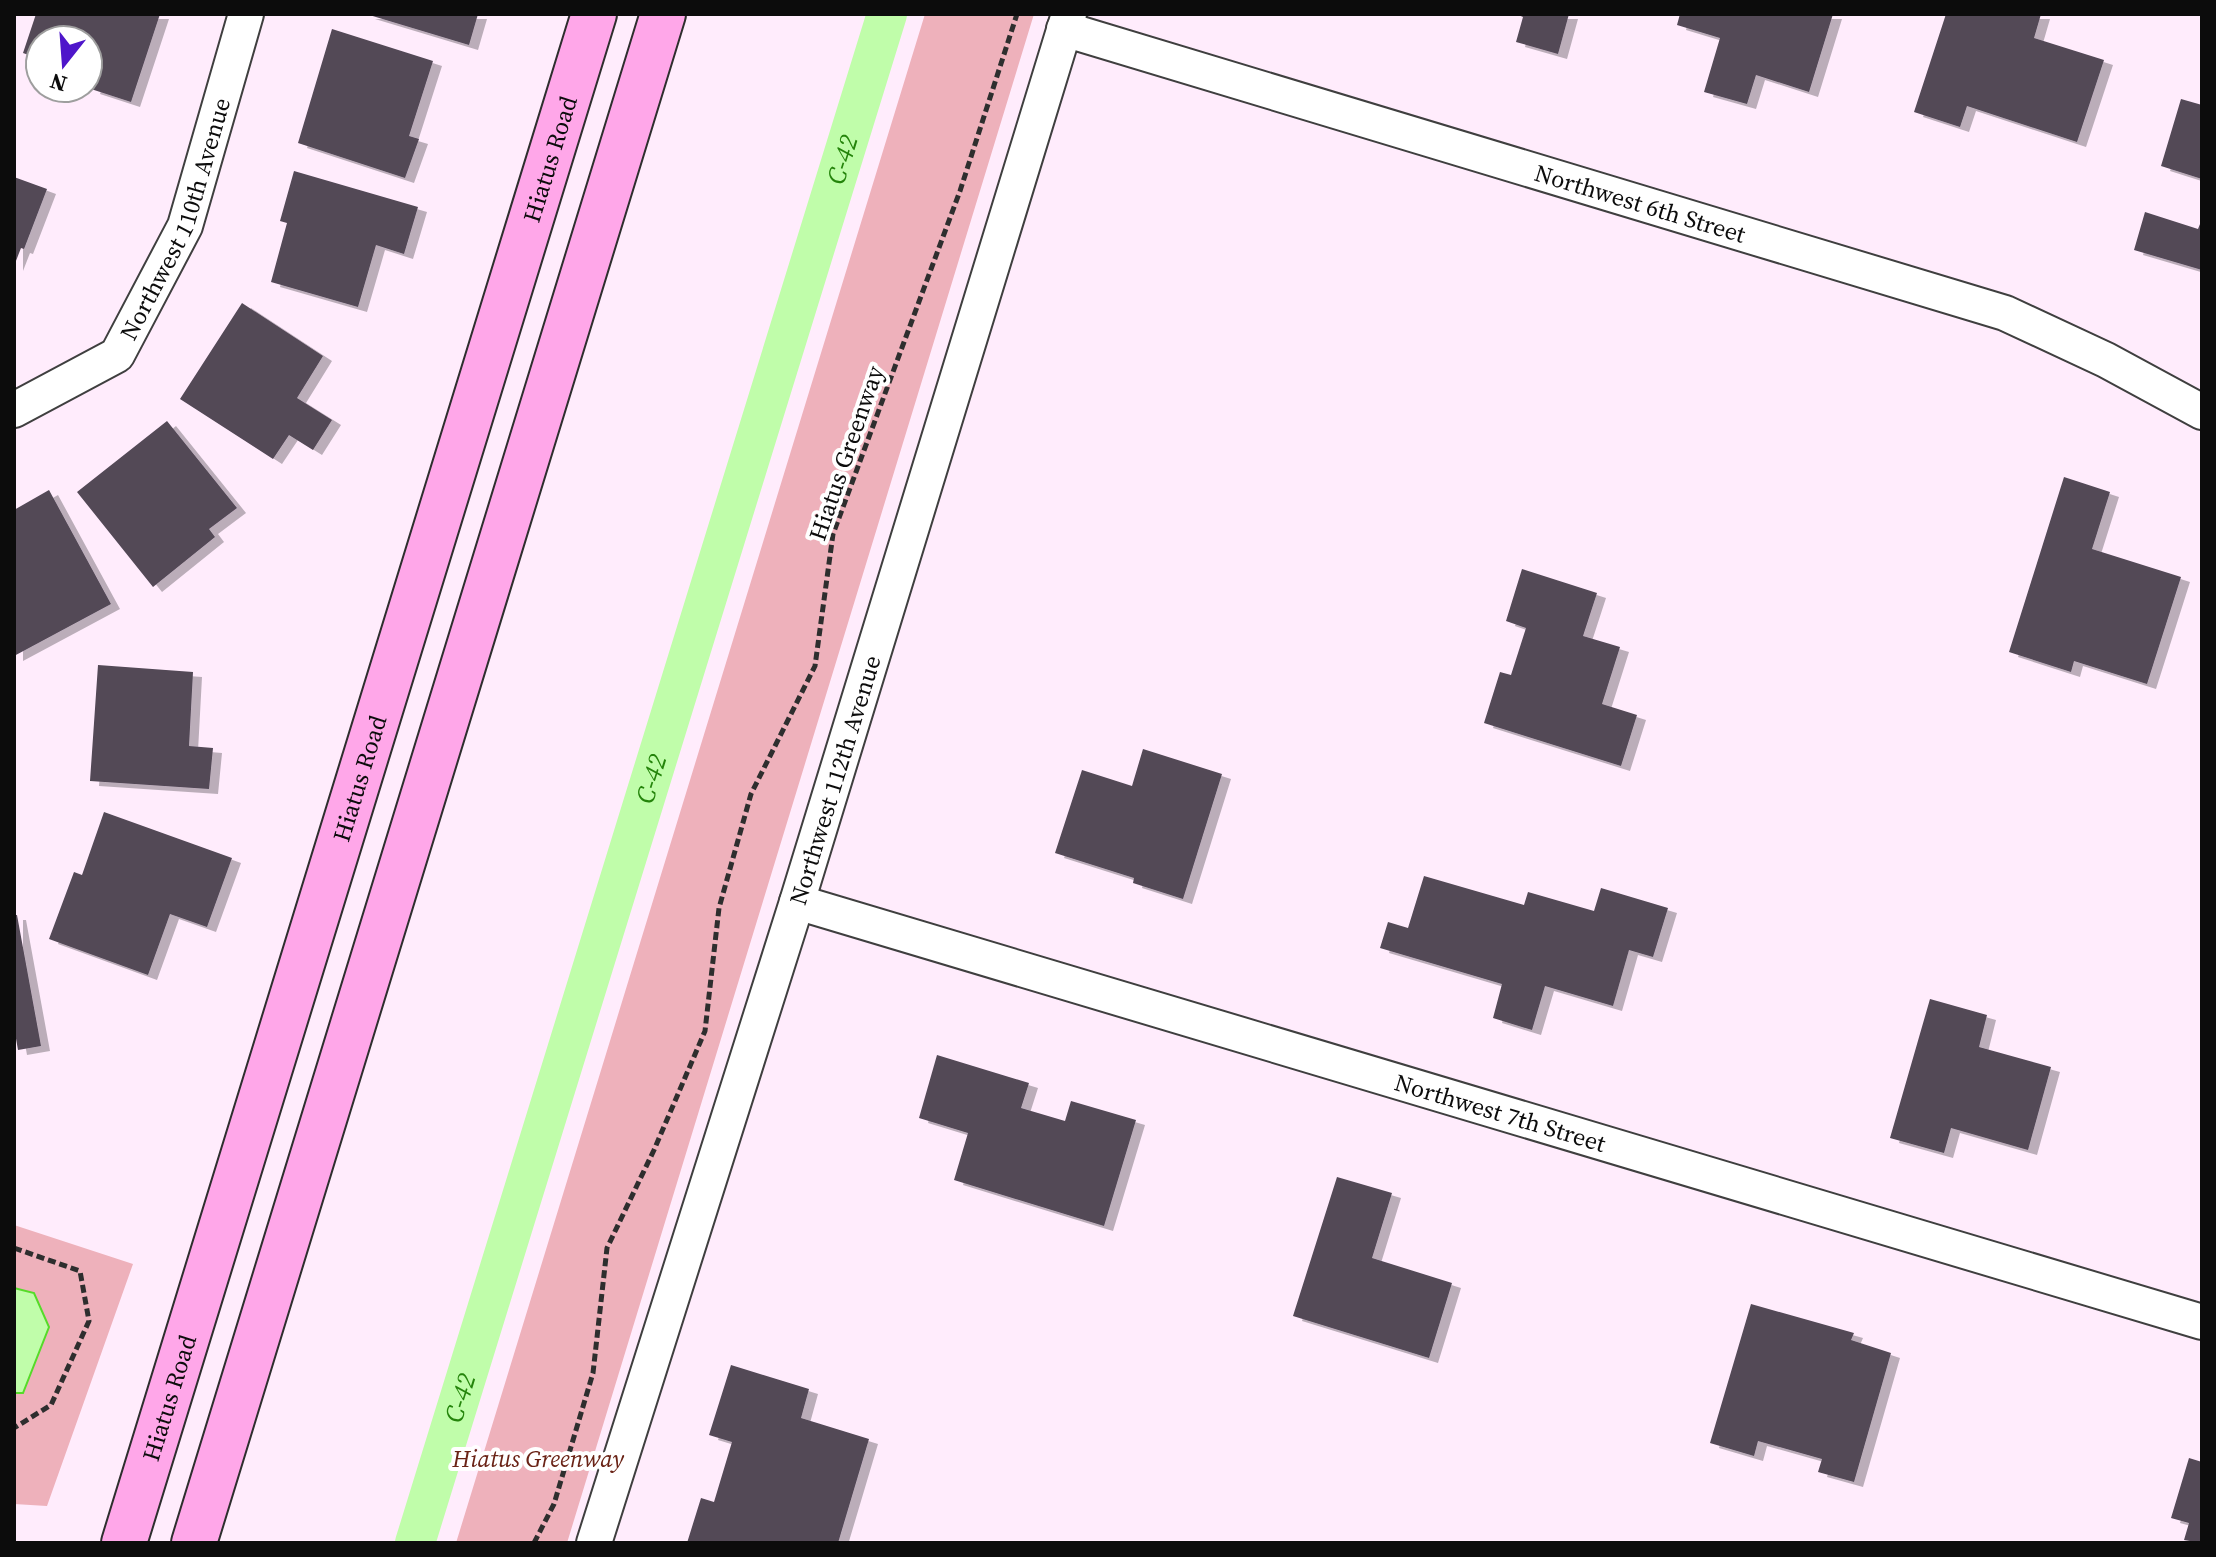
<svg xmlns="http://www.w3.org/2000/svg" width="2216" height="1557" viewBox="0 0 2216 1557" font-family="'Source Serif 4',serif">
	<defs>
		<filter id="shadow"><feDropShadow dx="9" dy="5" stdDeviation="0" flood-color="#0004"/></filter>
	</defs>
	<rect width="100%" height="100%" fill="#ffecfc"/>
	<path fill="#eeb1bb" d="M925 14H1034L567 1543H456Z
		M14 1225 133 1264 47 1506 14 1504Z"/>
	<path fill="#c0fdaa" stroke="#55db29" stroke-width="2" d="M14 1288 34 1293 49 1327 23 1393H14Z"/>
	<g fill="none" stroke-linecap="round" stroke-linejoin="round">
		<path stroke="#c0fdaa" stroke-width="40" id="s1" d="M415 1543 887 14"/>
	</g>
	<path fill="#524856" filter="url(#shadow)" d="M36 14H160L131 102 91 89 95 77 88 75V40H40V59L23 53Z
		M366 14H478L469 45Z
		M1516 14H1569L1558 54 1516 42 1523 17Z
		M1680 14H1833L1809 92 1756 75 1747 104 1704 92 1720 38 1677 25Z
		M1946 14H2041L2034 38 2104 60 2077 142 1967 106 1960 127 1914 112Z
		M332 29 433 61 409 136 419 139 405 178 298 143Z
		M2181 99 2202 105V179L2161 166Z
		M294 171 418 207 404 254 376 245 358 307 271 282 287 223 280 221Z
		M14 177 47 189 24 249 21 248 14 266Z
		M2145 212 2198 229 2202 219V270L2134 250Z
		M242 303 323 356 297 398 332 420 313 450 289 435 273 459 180 399Z
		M167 421 237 508 209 529 215 537 153 587 77 492Z
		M2064 477 2110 492 2092 549 2181 577 2147 684 2074 661 2071 672 2009 652Z
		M49 490 111 604 14 656V510Z
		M1522 569 1597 593 1583 636 1620 647 1602 704 1637 715 1621 766 1484 723 1500 672 1511 675 1526 628 1506 621Z
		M98 665 193 672 189 746 213 748 209 789 90 781Z
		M1143 749 1222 774 1183 899 1133 883 1134 878 1055 853 1082 770 1132 786Z
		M104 812 232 858 207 927 170 914 148 975 49 939 74 872 82 875Z
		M1424 876 1524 905 1528 892 1594 911 1601 888 1668 908 1653 957 1629 950 1613 1006 1545 986 1532 1030 1493 1018 1502 984 1380 948 1388 922 1408 928Z
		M14 915H17L41 1046 18 1050 14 1027Z
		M1930 999 1987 1015 1979 1047 2051 1067 2028 1150 1951 1128 1944 1153 1890 1138Z
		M937 1055 1029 1083 1021 1108 1065 1121 1071 1101 1136 1120 1104 1226 954 1180 968 1133 919 1118Z
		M1337 1177 1392 1193 1372 1258 1452 1283 1429 1358 1293 1316Z
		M1751 1304 1854 1333 1851 1340 1891 1353 1854 1482 1818 1472 1822 1459 1758 1441 1754 1456 1710 1443Z
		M731 1365 809 1389 801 1418 869 1439 838 1543H687L701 1498 714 1502 732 1442 709 1435Z
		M2189 1458 2202 1462V1543L2184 1540 2189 1523 2171 1518Z"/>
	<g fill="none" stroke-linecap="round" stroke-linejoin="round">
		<g stroke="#3f3f3f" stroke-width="38">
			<g id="minor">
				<path id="s2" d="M1064 29 2005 313 2106 360 2202 412"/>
				<path id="s3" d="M14 410 117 355 185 226 246 14"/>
				<path id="s4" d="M797 902 2202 1322"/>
				<path id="s5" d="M594 1543 797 902 1069 14"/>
			</g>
		</g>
		<g stroke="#2e2e2e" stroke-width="48">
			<g id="secondary">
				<path id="s6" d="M124 1543 594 14"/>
				<path d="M194 1543 663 14"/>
			</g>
		</g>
		<path stroke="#2e2e2e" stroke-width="5" stroke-dasharray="8 4" stroke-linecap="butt" d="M14 1248 80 1271 89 1321 51 1405 14 1428
			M534 1543 554 1504 593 1373 607 1248 654 1150 705 1031 719 908 751 794 815 666 833 534 960 191 1017 14"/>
		<use href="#minor" stroke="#fff" stroke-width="34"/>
		<use href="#secondary" stroke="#ffa7e9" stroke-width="44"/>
	</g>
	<g text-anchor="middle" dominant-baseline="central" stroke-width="8" stroke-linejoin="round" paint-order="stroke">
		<g font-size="24" fill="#0c0c0c" stroke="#fff">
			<text stroke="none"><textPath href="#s6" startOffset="1448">Hiatus Road</textPath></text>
			<text stroke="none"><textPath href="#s2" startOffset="602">Northwest 6th Street</textPath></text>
			<text stroke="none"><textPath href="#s3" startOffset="266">Northwest 110th Avenue</textPath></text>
			<text transform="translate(846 453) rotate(-71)">Hiatus Greenway</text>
			<text stroke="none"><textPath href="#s6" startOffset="800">Hiatus Road</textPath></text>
			<text stroke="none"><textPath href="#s5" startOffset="800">Northwest 112th Avenue</textPath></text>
			<text stroke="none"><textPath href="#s4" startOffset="734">Northwest 7th Street</textPath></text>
			<text stroke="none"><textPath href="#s6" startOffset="152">Hiatus Road</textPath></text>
		</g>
		<g font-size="24" font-style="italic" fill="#6a2316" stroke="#fff">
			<text x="538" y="1458">Hiatus Greenway</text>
		</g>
		<g font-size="26" font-style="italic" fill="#24840b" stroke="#fff">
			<text stroke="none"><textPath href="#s1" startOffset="1448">C-42</textPath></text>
			<text stroke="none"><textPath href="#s1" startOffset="800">C-42</textPath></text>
			<text stroke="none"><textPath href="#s1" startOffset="152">C-42</textPath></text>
		</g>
	</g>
	<rect width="2216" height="1557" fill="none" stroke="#0c0c0c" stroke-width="32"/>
	<g transform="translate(64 64) rotate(197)"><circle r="38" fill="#ffffff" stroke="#9e9e9e" stroke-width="2"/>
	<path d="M0-6L14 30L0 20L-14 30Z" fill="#4e16ca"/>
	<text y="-12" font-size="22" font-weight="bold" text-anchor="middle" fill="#0c0c0c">N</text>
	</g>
</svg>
